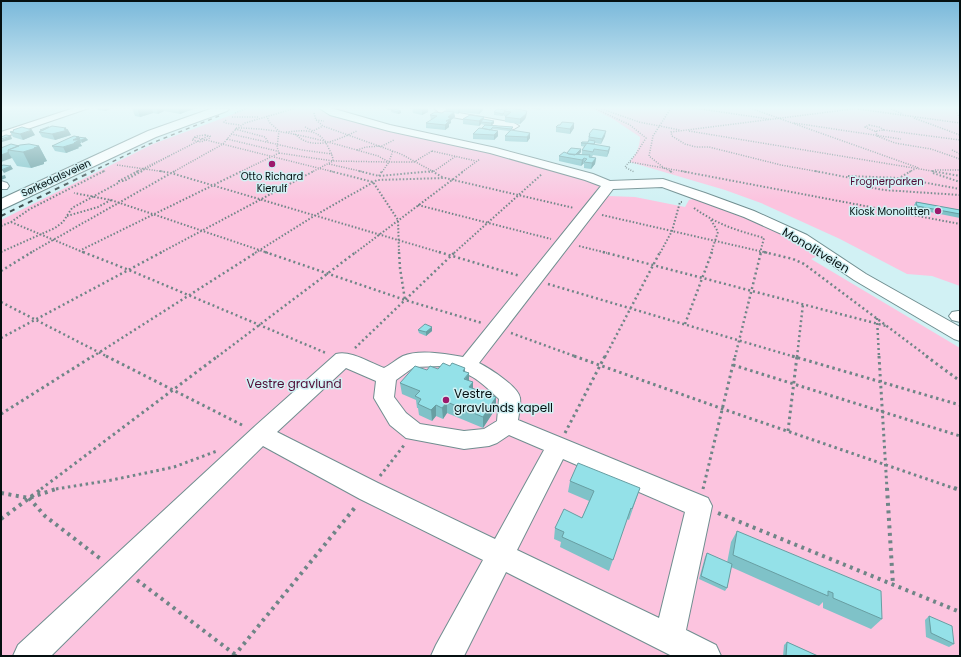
<svg xmlns="http://www.w3.org/2000/svg" width="961" height="657" viewBox="0 0 961 657" font-family="Poppins,sans-serif">
	<rect width="100%" height="100%" fill="#d1f1f4"/>
	<path fill="#bee8eb" d="M1 108H75L1 131Z"/>
	<path fill="#fcc4df" d="M250 108H344L352 115 609 185 604 192 609 196 635 197 685 207 689 200 693 199 698 200 701 198 750 217 820 255 811 259 960 348V656H1V220L153 144Z
		M591 108H960V286L932 276 907 274 840 239 761 203 725 190 630 162C636 154 640 147 640 137L613 119Z"/>
	<g fill="none" stroke-linecap="round" stroke-linejoin="round">
		<g stroke="#708e90" stroke-width="2">
			<path id="minor" d="M74 108H89L1 138V132Z
				M319 108H331L390 125 496 148 593 174 610 181 663 179 705 193 754 211 807 235 866 274 960 327V341L954 339 854 280 797 241 744 217 662 187 613 189 479 363C489 368 519 387 520 398 521 405 519 413 518 420L708 498 712 506 686 630 716 645 721 656H672L506 572 464 656H431L436 645 483 560 360 499 263 446 51 656H13L18 645 253 428 336 354C351 350 370 363 384 368 390 365 397 359 403 356 419 349 446 354 463 357L601 186 585 180 490 153 389 131 330 115ZM441 366C471 373 477 378 499 399L497 421 484 429 464 431 420 424 406 413 394 397 396 380 414 367ZM346 368 376 381 374 398 390 425 406 438 464 449 489 446 497 443 509 435 544 450 495 539 378 483 277 432ZM563 459 685 512 659 618 517 550Z
				M434 108H445L448 111 514 123 519 126 514 129 442 115Z
				M1 181 7 183 9 186 7 189H1Z
				M958 311H960V322L952 320 949 316 952 312Z"/>
		</g>
		<g stroke="#708e90" stroke-width="2">
			<path id="major" d="M213 108 229 109 227 111 156 137 1 210V199L148 131Z"/>
		</g>
		<path stroke="#6f8587" stroke-width="1.5" stroke-dasharray="1 1.5" stroke-linecap="butt" d="M594 108 630 125 646 138 636 154 625 167 634 172
			M599 108 639 122 680 130
			M671 108 653 136 649 156 664 168 687 172
			M694 108 769 119
			M750 108 919 168
			M889 108 903 114
			M955 108 960 119
			M858 109 960 123
			M499 111 506 108
			M235 113 247 108
			M314 113 316 120 323 126 401 154 434 172
			M232 117H259
			M914 118 960 135
			M226 120 224 122 225 123 240 125
			M316 120 324 121
			M794 123 901 139
			M869 125 879 127 884 130 874 131 865 127Z
			M305 127 313 131 323 126
			M236 128C284 128 332 143 378 156L389 162H414L432 151
			M235 129 265 137 268 142
			M884 130 960 140
			M689 131 938 172
			M876 131 877 136 895 143 931 149 960 159
			M286 132C306 130 320 128 329 149 331 153 333 156 333 161L312 172
			M231 134 302 150 332 154
			M295 134C313 152 337 140 357 131
			M205 135 210 136V138L201 142 192 140 197 136Z
			M194 137 334 172
			M227 139 277 151
			M357 150 366 147 382 146 394 140
			M952 150 960 154
			M432 151 476 161
			M279 153 333 161 388 162
			M169 156 208 136
			M630 162 664 168 672 172
			M329 164 364 172
			M117 165 166 172
			M935 170H960
			M102 172 105 171
			M136 172 169 156 140 172
			M173 172 223 144 234 131 245 123 296 108
			M240 172 279 153 277 147 279 131 269 122 267 116
			M382 172 389 162 393 150
			M429 172H433L456 156
			M462 172 480 159
			M820 172 781 165 709 147H696L685 144 672 136 671 132 860 108
			M909 172 915 169"/>
		<path stroke="#6f8587" stroke-width="2" stroke-dasharray="1.5 2" stroke-linecap="butt" d="M138 171 119 181H124L142 171
			M160 171 171 173 442 253
			M330 171 373 182 398 220 399 253
			M359 171 379 176 434 171
			M432 171 444 178
			M670 171 673 173
			M681 171 960 224
			M815 171 856 179 873 188 884 190 960 195
			M932 171 960 176
			M933 173 960 182
			M379 176 382 171
			M848 176 900 178 960 189
			M901 177 911 171
			M111 200 268 253
			M418 205 551 239
			M694 208C718 225 736 230 764 238L760 253
			M602 215 768 253
			M67 216 98 207 111 200 74 193
			M711 220 718 232 711 253
			M11 222 85 253
			M1 226 11 222 30 209 104 171
			M579 246 607 253
			M79 251 242 171
			M1 252 55 228 63 222 72 208 120 182
			M30 253 175 171
			M160 253 314 171
			M255 253 314 216 377 180 445 178 574 208
			M355 253 464 171
			M454 253 542 174
			M660 253 672 231 680 202H682"/>
		<path stroke="#6f8587" stroke-width="2.5" stroke-dasharray="2 3" stroke-linecap="butt" d="M83 252 129 270 326 353
			M265 252 405 300 482 323
			M399 252 400 268 405 300
			M439 252 520 276
			M603 252 886 326
			M764 252 793 259 804 264 928 357
			M1 271 32 252
			M548 284 795 357
			M1 302 108 357
			M877 318 879 357
			M685 324 712 252
			M511 333 577 357
			M1 338 162 252
			M355 348 455 252
			M92 357 257 252
			M217 357 356 252
			M605 357 660 252
			M735 357 761 252
			M797 357 803 304"/>
		<path stroke="#6f8587" stroke-width="3" stroke-dasharray="2.5 3.5" stroke-linecap="butt" d="M106 356 244 426
			M574 356 723 409 956 489
			M792 356 960 405
			M879 356 887 489
			M926 356 960 381
			M733 365 960 436
			M1 414 93 356
			M788 431 797 356
			M565 433 605 356
			M380 476 405 444
			M41 489 218 356
			M56 489 112 480 174 467 217 451
			M703 489 735 356"/>
		<path stroke="#6f8587" stroke-width="4" stroke-dasharray="3 4.5" stroke-linecap="butt" d="M887 488 893 585
			M954 488 960 490
			M1 493 29 498 59 488
			M29 498 45 516 102 560
			M718 513 960 612
			M1 519 43 488
			M137 580 237 656
			M234 656 357 505"/>
		<use href="#minor" fill="#fff" fill-rule="evenodd"/>
		<use href="#major" fill="#fff" fill-rule="evenodd"/>
		<path stroke="#3e4f50" stroke-width="1.5" stroke-dasharray="4 4" stroke-linecap="butt" d="M91 172 147 145 219 116"/>
		<path stroke="#3e4f50" stroke-width="2" stroke-dasharray="5 5" stroke-linecap="butt" d="M1 216 93 171"/>
	</g>
	<path fill="#7fc2c8" d="M97 108H113L105 111 98 110Z
		M132 108H196L180 114 164 111 158 114 153 113 140 117 135 116Z
		M387 108H401L398 110 401 111V113L398 114 391 112V110H387Z
		M412 108H428V112L422 115 413 113Z
		M446 108H483V110L479 114 460 112 458 114 454 113 455 117 451 120V123L449 124V127L445 130 426 128V123L431 120 430 115 442 113 446 111Z
		M530 108H542L540 110Z
		M505 110 527 111 526 117 525 119 520 124 505 122V117L506 116H504V115L503 116 494 115V112Z
		M484 117V119L494 121V123L492 125 513 129 512 130 530 138 527 142 505 141V136L509 131 493 129 492 130 498 131V136L494 140 473 139V134L482 128 485 125 481 124 479 126 463 124V119Z
		M574 123V128L570 134 556 132V127L560 125Z
		M66 128V129L68 130 71 135 55 140 42 137 39 132 41 131 40 130Z
		M13 130 35 135 23 140 13 137 10 132 13 131Z
		M589 134 605 136 601 144 595 143V145L610 147 609 152 607 157 593 155 592 157 596 158 595 164 591 169 584 168V164H583L581 166 559 161V156L581 149V152L578 155H582V150L585 147 581 146V143L588 142Z
		M86 138 88 140 80 143 82 146 78 147 79 148 66 153 55 151 52 146Z
		M19 146H39L47 161 44 162V164L31 168 17 166 12 158 1 148Z
		M916 202 960 210V218L915 209 914 205Z
		M432 327V331L426 336 419 333 418 330Z
		M438 369 465 372 469 373V381L473 382V388L496 408 483 428 447 413 443 419 436 416 432 421 419 415 418 408H417L416 400 402 394 400 383 427 370Z
		M570 481 640 488 629 520 627 519 609 571 560 547 561 542 554 539 555 528 582 518 589 501 568 492Z
		M737 531 882 619 871 629 823 608V602L819 606 731 567 727 588 725 591 699 579 705 557 707 553 727 563 731 542Z
		M929 616 954 644 949 647 926 637 925 620Z
		M787 642 818 656H783L784 645Z"/>
	<path fill="#689ea2" d="M104 108H113L105 111Z
		M137 108H152L153 113 140 117Z
		M156 108H163L164 111 158 114Z
		M178 108H196L180 114Z
		M425 108H428V112L422 115V110Z
		M459 108H460V112L458 114V109Z
		M480 108H483V110L479 114Z
		M401 111V113L398 114V112Z
		M527 111 526 117 525 119 520 124V119Z
		M454 112 455 117 451 120V123L449 124V127L445 130V125L448 117Z
		M484 117 483 122H481V124L479 126V121Z
		M494 121V123L491 126V123Z
		M574 123V128L570 134V129Z
		M66 128 67 130H68L71 135 55 140 52 134Z
		M32 130 35 135 23 140 20 134Z
		M498 131V136L494 140V135Z
		M606 131 605 136 601 144 602 139Z
		M530 133V138L527 142V137Z
		M11 136 12 139 2 142 1 140Z
		M79 137 81 143H80L82 146 78 147 79 148 66 153 63 147 73 140Z
		M86 138 88 140 82 143 81 140Z
		M39 146 47 161 44 162V164L31 168 23 152Z
		M610 147 609 152 607 157 608 151Z
		M581 149V152L574 159V156Z
		M8 152 12 158 1 162V155Z
		M584 158 583 164 581 166 582 160Z
		M596 158 595 164 591 169 592 163Z
		M11 166 13 169 4 173 2 170Z
		M5 175 6 178 1 180V176Z
		M432 327V331L426 336V332Z
		M465 368V379L469 373V384L465 390 463 371Z
		M473 382V393L469 387Z
		M496 397V408L483 428V417Z
		M447 402V413L443 419 442 408Z
		M436 405V416L432 421 431 410Z"/>
	<path fill="#94e1e8" stroke="#689ea2" d="M412 108H426L422 110Z
		M508 108H512L527 111 526 114 520 119 505 117 511 112 504 111Z
		M394 109 401 111 398 112 391 110Z
		M497 109 505 110 504 113 503 114 494 112Z
		M445 111 454 112 448 117 451 118 446 121H449L445 125 426 123 437 116 430 115 435 112 442 113Z
		M470 115 484 117 479 121 463 119Z
		M483 119 494 121 491 123 481 122Z
		M562 122 574 123 570 129 556 127 558 125H560Z
		M485 125 513 127 511 129 493 127 490 130 482 128Z
		M52 126 66 128 64 129 68 130 52 134 39 132Z
		M22 127 32 130 20 134 10 132 14 131 13 130Z
		M48 127H49L43 130H40Z
		M479 128 498 131 494 135 473 134Z
		M593 129 606 131 602 139 589 137 590 134H589Z
		M511 130 530 133 527 137 505 136Z
		M6 135 11 136 1 139V137Z
		M74 136 79 137 73 140H79L74 143H76L63 147 52 146 67 139Z
		M76 137H77L86 138 81 140H80L79 137Z
		M589 140 595 141 594 144 581 143 582 142H588Z
		M587 143 610 147 608 151 594 149 593 152 582 150Z
		M11 144 19 146 8 150V152H9L1 155V148Z
		M29 144 39 146 34 148H36L23 152 8 150 20 145Z
		M571 148 581 149 575 155 569 154 567 153Z
		M564 152 569 154 590 155 589 157 596 158 592 163 584 162 587 159 584 158 582 160 559 156Z
		M3 165 11 166 1 170V166Z
		M916 202 960 210V214L917 206Z
		M425 324 432 327 426 332 418 330Z
		M443 363 450 366 452 363 465 368 463 371 469 373 464 379 473 382 469 387 496 397 483 417 447 402 442 408 436 405 431 410 418 404 421 399 415 396 420 391 400 383 415 366 427 370 430 366 438 369Z
		M578 463 640 488 632 509 631 508 613 560 562 537 564 532 555 528 564 509 582 518 594 491 570 481Z
		M737 531 881 591 882 619 833 598V593L828 591V596L733 555Z
		M707 553 732 564 727 588 701 576Z
		M929 616 952 626 954 644 931 633Z
		M787 642 818 656H786Z"/>
	<linearGradient id="sky" x2="0" y2="1"><stop stop-color="#79b8da"/><stop offset="0.54" stop-color="#eaf9fa"/><stop offset="1" stop-color="#eaf9fa" stop-opacity="0"/></linearGradient>
	<rect width="961" height="200" fill="url(#sky)"/>
	<g fill="#9c196c" stroke="#d1f1f4" stroke-width="1.5">
		<circle cx="272" cy="164" r="4"/>
		<circle cx="938" cy="211" r="4"/>
		<circle cx="446" cy="400" r="4"/>
	</g>
	<g text-anchor="middle" dominant-baseline="central" stroke-width="3" stroke-linejoin="round" paint-order="stroke">
		<g font-size="10" fill="#051011" stroke="#d1f1f4">
			<text x="272" y="176">Otto Richard<tspan x="272" dy="12">Kierulf</tspan></text>
			<text x="930" y="211" text-anchor="end">Kiosk Monolitten</text>
		</g>
		<g font-size="10" fill="#051011" stroke="#d1f1f4">
			<text transform="translate(56 178) rotate(-25)">Sørkedalsveien</text>
		</g>
		<g font-size="10" fill="#4f0c35" stroke="#d1f1f4">
			<text x="887" y="181">Frognerparken</text>
		</g>
		<g font-size="12" fill="#051011" stroke="#d1f1f4">
			<text transform="translate(816 250) rotate(31)">Monolitveien</text>
		</g>
		<g font-size="12" fill="#4f0c35" stroke="#d1f1f4">
			<text x="294" y="383">Vestre gravlund</text>
		</g>
		<g font-size="12" fill="#051011" stroke="#d1f1f4" text-anchor="start">
			<text x="454" y="393">Vestre<tspan x="454" dy="14">gravlunds kapell</tspan></text>
		</g>
	</g>
	<rect width="961" height="657" fill="none" stroke="#051011" stroke-width="4"/>
</svg>
